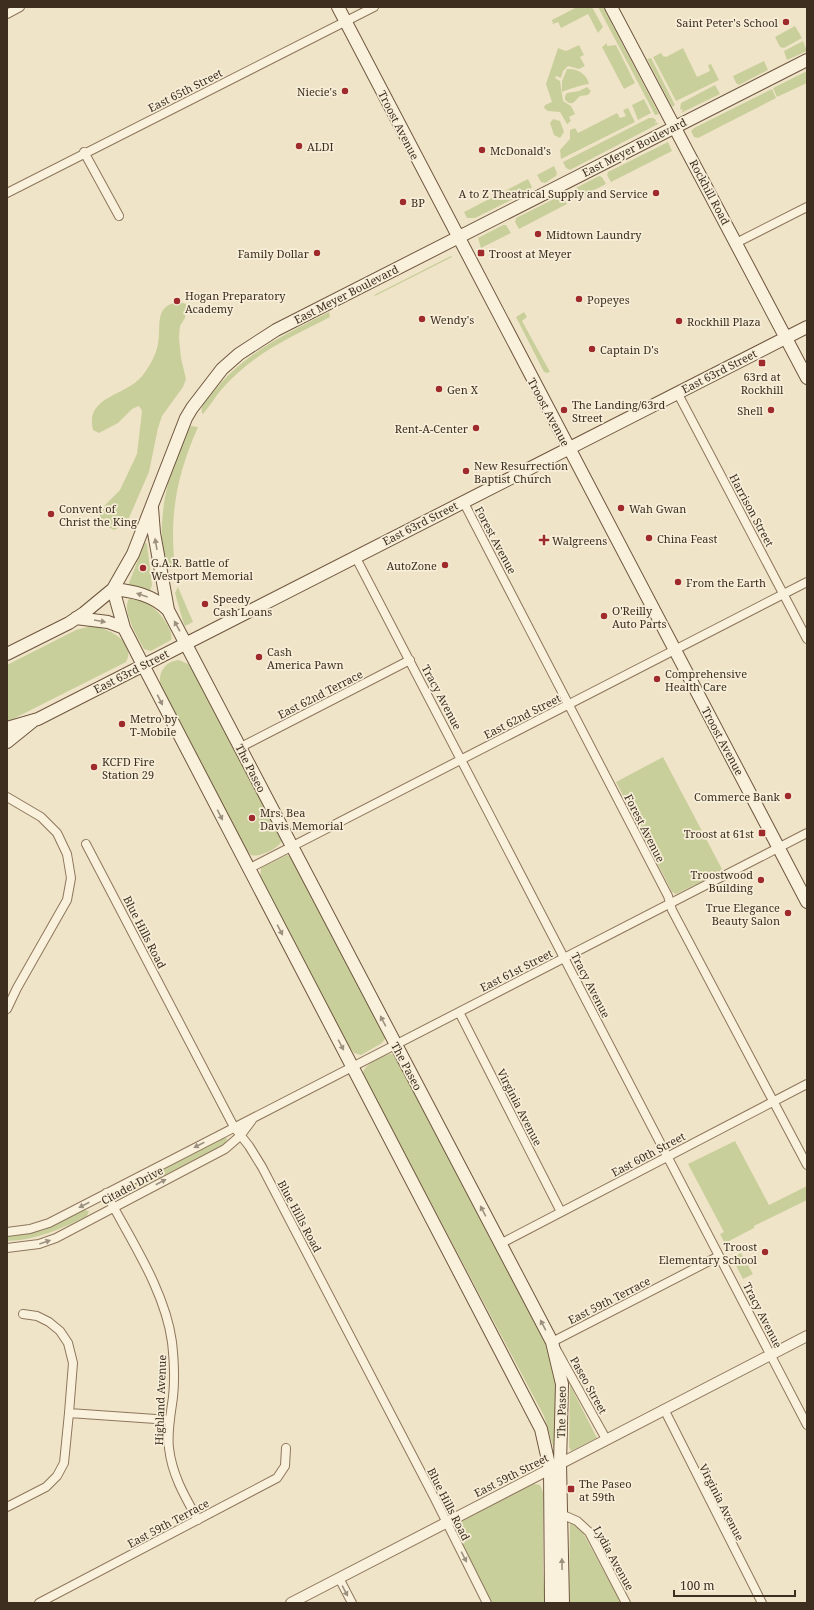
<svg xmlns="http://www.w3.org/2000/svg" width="814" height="1610" viewBox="0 0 814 1610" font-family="'Noto Serif',serif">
	<rect width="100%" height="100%" fill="#f0e4c8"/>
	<path fill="#c9cf9b" d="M577 7H592L603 27 598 33 588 14 561 28 558 22 553 24 552 20Z
		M598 7H603L659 114 655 115Z
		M795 26 802 38 784 48 780 47 775 37Z
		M803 41 807 51 787 60 784 51Z
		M607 43V46L616 45 635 83 624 89 602 47Z
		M579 45 584 55 580 57 585 66 579 69 568 66 563 71 561 78 556 76 555 78 560 81 563 101 571 106 575 114 569 117 571 121 567 124 560 112 548 111 544 108 545 105 552 102 546 84 558 48 566 51Z
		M683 48 697 77 710 71 708 65 711 64 719 80 676 101 653 57 661 53 663 56 666 57Z
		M651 58 675 105 672 107 647 59Z
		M764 61 768 70 739 85 736 83 733 76Z
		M567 69C577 68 587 74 589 84 585 84 566 90 562 92V81Z
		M807 71V83L777 97 773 88Z
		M715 85 720 94 681 113 683 110 680 109 681 103Z
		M587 87 591 91 588 95 580 96 573 103H569L565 100V96L567 93 579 91Z
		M772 89 776 98 698 138 694 137 691 131 694 128Z
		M644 99 651 113 638 120 632 105Z
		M628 108 635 122 561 159 560 150 570 139V130L575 128 578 133 617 113 620 118 626 116 623 110Z
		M649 118H653L656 120 655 124 657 122 658 124 570 170 566 168 563 162Z
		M553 119 560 121 564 132 560 138 554 135 550 123Z
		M668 142 672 151 611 182 607 175 608 172Z
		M554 166 557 173 556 176 545 183 541 182 537 175Z
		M599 176 602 177 606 184 575 200 572 190Z
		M528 179 532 187 529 191 475 218H467L464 212Z
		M560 196 564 197 567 204 519 229 515 222 516 218Z
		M503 225H506L511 233 481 248 478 238Z
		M451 256 452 257 373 297 376 294Z
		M180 302 186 304 185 318 180 326 179 338 181 358 186 379 183 387 162 416 158 428 149 472 128 520 120 527 114 530 104 525 100 520V514L106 504 120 490 137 454 142 411 139 406 132 409 118 423 99 433 93 430C84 394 130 397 145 372 150 365 155 356 157 348 163 329 151 305 180 302Z
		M329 312 330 317C289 338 252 354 221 390 215 397 210 406 203 414L202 413C200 406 206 400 211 395 241 355 285 334 329 312Z
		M524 312 527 317 522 321 550 372 547 373 544 372 516 317Z
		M191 426 198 427C177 475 169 514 175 567 145 554 173 444 191 426Z
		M145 542 147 544 152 585 150 591 129 585V583Z
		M178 587 193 622 185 626C183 623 177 599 175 593Z
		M129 599C147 598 160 612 168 626 170 631 173 635 171 640L151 651 144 649C138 638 121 610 129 599Z
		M91 626C107 627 137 642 126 662L7 722V665L76 630Z
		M179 660 188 664 195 672 282 840C280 848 259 858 251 855L245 848 161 688C157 674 164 661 179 660Z
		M663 757 723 871 676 894 672 892 616 782Z
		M287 855 292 858 386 1037 382 1043 361 1055 354 1053 348 1045 260 878 261 868Z
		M390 1054H395L546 1343 555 1378 557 1449H554L544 1416 363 1075C362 1064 381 1058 390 1054Z
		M223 1138H227L226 1143 124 1196 120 1194 121 1191Z
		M735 1141 769 1205 807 1186V1200L754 1226V1228L729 1241 733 1249 729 1252 720 1234 724 1232 688 1164Z
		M84 1210 89 1211 87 1216C61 1229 37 1240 7 1241V1234C36 1233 59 1223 84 1210Z
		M741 1253 753 1274 743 1279 732 1258Z
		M570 1385 597 1438 571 1451 569 1447Z
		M534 1484 540 1485 543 1492V1572L545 1603H492L458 1537 457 1529 462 1521Z
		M570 1522 582 1531 621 1603H569Z"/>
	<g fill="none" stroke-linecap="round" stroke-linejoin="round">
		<g stroke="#8d765c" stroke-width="10">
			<path id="minor" d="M7 14 20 7
				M84 152 119 216
				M7 193 374 7
				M736 243 807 207
				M677 392 807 639
				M463 501 668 896 672 910 807 1165
				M355 556 807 1425
				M241 747 410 660
				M7 797 41 817 57 833 67 854 71 878 67 900 17 988 7 1009
				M86 844 234 1127 249 1146 262 1167 434 1497 487 1603
				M248 869 807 582
				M459 1012 561 1212
				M106 1193C130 1239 165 1290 172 1342 174 1360 175 1379 173 1397 171 1413 167 1431 169 1448 172 1475 185 1497 198 1520
				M7 1232 30 1229 49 1223 807 833
				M500 1244 807 1084
				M7 1248 39 1244 56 1238 225 1149 240 1136 252 1120
				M664 1409 762 1603
				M69 1413 170 1420
				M606 1439 552 1342 719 1256
				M7 1507 46 1487 57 1476 64 1463 69 1413 73 1363 68 1343 60 1331 49 1322 37 1316 23 1314
				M561 1514 577 1521 589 1532 626 1603
				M339 1578 352 1603
				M39 1603 277 1478 285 1466 286 1448"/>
		</g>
		<g stroke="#8d765c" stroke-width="12">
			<path id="tertiary" d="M291 1603 807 1336"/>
		</g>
		<g stroke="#6f573f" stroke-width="14">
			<path id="secondary" d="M338 7 807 902
				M611 7 807 378
				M152 508 154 533 168 610
				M113 589C133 591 153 595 168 610L552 1342 562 1384 560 1464 563 1603
				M113 589 124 628 143 665 541 1429 550 1469 551 1603
				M76 618 108 622 124 628
				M7 654 69 623 84 613 113 589 133 554 186 418 192 408 222 369 239 354 276 330 807 60
				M7 728 38 719 807 327
				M7 742 33 721"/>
		</g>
		<use href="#minor" stroke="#faf1dc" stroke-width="8"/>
		<use href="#tertiary" stroke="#faf1dc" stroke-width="10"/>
		<use href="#secondary" stroke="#faf1dc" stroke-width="12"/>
	</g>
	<defs><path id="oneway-solid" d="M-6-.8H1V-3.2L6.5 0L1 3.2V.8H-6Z"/></defs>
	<g fill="#9c907e">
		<use href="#oneway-solid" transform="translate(156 544) rotate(-100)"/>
		<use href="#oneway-solid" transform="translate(142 595) rotate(-161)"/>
		<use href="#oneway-solid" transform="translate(100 621) rotate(10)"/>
		<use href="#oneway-solid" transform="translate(177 626) rotate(-119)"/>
		<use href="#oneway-solid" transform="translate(160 700) rotate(63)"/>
		<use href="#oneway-solid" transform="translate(220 815) rotate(63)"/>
		<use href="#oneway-solid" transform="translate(280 930) rotate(62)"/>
		<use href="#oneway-solid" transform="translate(383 1021) rotate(-118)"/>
		<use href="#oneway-solid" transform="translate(341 1045) rotate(62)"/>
		<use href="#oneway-solid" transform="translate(199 1145) rotate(153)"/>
		<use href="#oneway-solid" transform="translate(161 1182) rotate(-28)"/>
		<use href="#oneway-solid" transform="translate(84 1205) rotate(153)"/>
		<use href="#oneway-solid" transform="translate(483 1211) rotate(-118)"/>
		<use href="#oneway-solid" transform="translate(45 1242) rotate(-19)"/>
		<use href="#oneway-solid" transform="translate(543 1325) rotate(-118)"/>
		<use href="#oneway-solid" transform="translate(464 1557) rotate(63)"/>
		<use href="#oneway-solid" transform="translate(562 1564) rotate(-91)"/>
		<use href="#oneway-solid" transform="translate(345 1591) rotate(62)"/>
	</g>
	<g fill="#9e2a2b" stroke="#f7eed8" stroke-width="1.5">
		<circle cx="786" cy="22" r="4"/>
		<circle cx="345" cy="91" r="4"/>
		<circle cx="299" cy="146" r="4"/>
		<circle cx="482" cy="150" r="4"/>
		<circle cx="656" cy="193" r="4"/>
		<circle cx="403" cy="202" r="4"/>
		<circle cx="538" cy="234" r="4"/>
		<circle cx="317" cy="253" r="4"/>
		<rect x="477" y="249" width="8" height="8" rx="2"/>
		<circle cx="579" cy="299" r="4"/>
		<circle cx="177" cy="301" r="4"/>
		<circle cx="422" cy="319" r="4"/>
		<circle cx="679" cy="321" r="4"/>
		<circle cx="592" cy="349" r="4"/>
		<rect x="758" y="359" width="8" height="8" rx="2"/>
		<circle cx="439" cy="389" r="4"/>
		<circle cx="564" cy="410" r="4"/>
		<circle cx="771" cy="410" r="4"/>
		<circle cx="476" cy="428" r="4"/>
		<circle cx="466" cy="471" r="4"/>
		<circle cx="621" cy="508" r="4"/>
		<circle cx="51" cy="514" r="4"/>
		<circle cx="649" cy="538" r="4"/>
		<path d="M542 534h4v4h4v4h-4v4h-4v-4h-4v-4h4z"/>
		<circle cx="445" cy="565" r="4"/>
		<circle cx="143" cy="568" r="4"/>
		<circle cx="678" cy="582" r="4"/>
		<circle cx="205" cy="604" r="4"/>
		<circle cx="604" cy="616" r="4"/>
		<circle cx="259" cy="657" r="4"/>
		<circle cx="657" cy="679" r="4"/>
		<circle cx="122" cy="724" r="4"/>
		<circle cx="94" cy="767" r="4"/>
		<circle cx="788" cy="796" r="4"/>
		<circle cx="252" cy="818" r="4"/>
		<rect x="758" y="829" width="8" height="8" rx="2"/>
		<circle cx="761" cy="880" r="4"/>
		<circle cx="788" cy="913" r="4"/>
		<circle cx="765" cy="1252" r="4"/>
		<rect x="567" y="1485" width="8" height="8" rx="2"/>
	</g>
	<g text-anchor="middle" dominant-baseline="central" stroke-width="3.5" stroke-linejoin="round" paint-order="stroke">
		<g font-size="11" fill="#3d2e20" stroke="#f7eed8" text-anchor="start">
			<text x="778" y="22" text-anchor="end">Saint Peter's School</text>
			<text x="337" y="91" text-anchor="end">Niecie's</text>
			<text x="307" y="146">ALDI</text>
			<text x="490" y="150">McDonald's</text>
			<text x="648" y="193" text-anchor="end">A to Z Theatrical Supply and Service</text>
			<text x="411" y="202">BP</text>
			<text x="546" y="234">Midtown Laundry</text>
			<text x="309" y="253" text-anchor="end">Family Dollar</text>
			<text x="489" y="253">Troost at Meyer</text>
			<text x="185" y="295">Hogan Preparatory<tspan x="185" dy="13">Academy</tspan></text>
			<text x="587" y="299">Popeyes</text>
			<text x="430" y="319">Wendy's</text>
			<text x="687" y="321">Rockhill Plaza</text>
			<text x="600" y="349">Captain D's</text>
			<text x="762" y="376" text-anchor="middle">63rd at<tspan x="762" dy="13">Rockhill</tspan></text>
			<text x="447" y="389">Gen X</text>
			<text x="572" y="404">The Landing/63rd<tspan x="572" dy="13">Street</tspan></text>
			<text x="763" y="410" text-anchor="end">Shell</text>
			<text x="468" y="428" text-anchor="end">Rent-A-Center</text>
			<text x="474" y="465">New Resurrection<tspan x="474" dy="13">Baptist Church</tspan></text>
			<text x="59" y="508">Convent of<tspan x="59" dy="13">Christ the King</tspan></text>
			<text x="629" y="508">Wah Gwan</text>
			<text x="657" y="538">China Feast</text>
			<text x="552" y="540">Walgreens</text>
			<text x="151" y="562">G.A.R. Battle of<tspan x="151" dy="13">Westport Memorial</tspan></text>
			<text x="437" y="565" text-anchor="end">AutoZone</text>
			<text x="686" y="582">From the Earth</text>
			<text x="213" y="598">Speedy<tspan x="213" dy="13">Cash Loans</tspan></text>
			<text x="612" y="610">O'Reilly<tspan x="612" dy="13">Auto Parts</tspan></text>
			<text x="267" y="651">Cash<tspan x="267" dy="13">America Pawn</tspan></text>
			<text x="665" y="673">Comprehensive<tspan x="665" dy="13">Health Care</tspan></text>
			<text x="130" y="718">Metro by<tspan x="130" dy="13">T-Mobile</tspan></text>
			<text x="102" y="761">KCFD Fire<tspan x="102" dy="13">Station 29</tspan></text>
			<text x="780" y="796" text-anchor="end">Commerce Bank</text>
			<text x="260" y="812">Mrs. Bea<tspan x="260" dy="13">Davis Memorial</tspan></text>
			<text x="754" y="833" text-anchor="end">Troost at 61st</text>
			<text x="753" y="874" text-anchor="end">Troostwood<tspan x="753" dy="13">Building</tspan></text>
			<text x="780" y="907" text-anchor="end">True Elegance<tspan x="780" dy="13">Beauty Salon</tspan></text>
			<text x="757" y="1246" text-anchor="end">Troost<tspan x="757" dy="13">Elementary School</tspan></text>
			<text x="579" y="1483">The Paseo<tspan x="579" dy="13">at 59th</tspan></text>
		</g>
		<g font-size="11" fill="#3d2e20" stroke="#f7eed8">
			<text transform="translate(185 90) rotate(-27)">East 65th Street</text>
			<text transform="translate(399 125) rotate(63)">Troost Avenue</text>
			<text transform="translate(634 147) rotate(-27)">East Meyer Boulevard</text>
			<text transform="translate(710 192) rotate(62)">Rockhill Road</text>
			<text transform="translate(346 294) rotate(-27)">East Meyer Boulevard</text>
			<text transform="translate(719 371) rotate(-27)">East 63rd Street</text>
			<text transform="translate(549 412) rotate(62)">Troost Avenue</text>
			<text transform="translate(752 510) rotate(62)">Harrison Street</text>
			<text transform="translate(420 523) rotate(-27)">East 63rd Street</text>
			<text transform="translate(496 540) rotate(62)">Forest Avenue</text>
			<text transform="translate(131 671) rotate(-27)">East 63rd Street</text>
			<text transform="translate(320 694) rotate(-27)">East 62nd Terrace</text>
			<text transform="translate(442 697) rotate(62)">Tracy Avenue</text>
			<text transform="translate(522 716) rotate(-27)">East 62nd Street</text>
			<text transform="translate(723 741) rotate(62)">Troost Avenue</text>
			<text transform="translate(251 768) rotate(63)">The Paseo</text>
			<text transform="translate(645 828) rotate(63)">Forest Avenue</text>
			<text transform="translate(145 932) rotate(63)">Blue Hills Road</text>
			<text transform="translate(516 970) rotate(-27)">East 61st Street</text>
			<text transform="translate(591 985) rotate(63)">Tracy Avenue</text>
			<text transform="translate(407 1066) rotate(62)">The Paseo</text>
			<text transform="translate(520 1107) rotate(63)">Virginia Avenue</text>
			<text transform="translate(648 1154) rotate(-28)">East 60th Street</text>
			<text transform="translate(132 1185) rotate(-28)">Citadel Drive</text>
			<text transform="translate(300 1216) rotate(62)">Blue Hills Road</text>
			<text transform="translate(609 1300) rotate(-27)">East 59th Terrace</text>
			<text transform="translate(763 1315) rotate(63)">Tracy Avenue</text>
			<text transform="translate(589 1385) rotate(61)">Paseo Street</text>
			<text transform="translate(160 1400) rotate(-88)">Highland Avenue</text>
			<text transform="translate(561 1412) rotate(-89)">The Paseo</text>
			<text transform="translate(511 1475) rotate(-27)">East 59th Street</text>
			<text transform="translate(722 1502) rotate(63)">Virginia Avenue</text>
			<text transform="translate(449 1504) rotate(63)">Blue Hills Road</text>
			<text transform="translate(168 1523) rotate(-28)">East 59th Terrace</text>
			<text transform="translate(614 1558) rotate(61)">Lydia Avenue</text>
		</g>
	</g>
	<rect width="814" height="1610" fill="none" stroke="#3d2e20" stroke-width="16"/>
	<path d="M674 1590v6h121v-6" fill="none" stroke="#3d2e20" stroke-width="2"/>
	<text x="680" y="1590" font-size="12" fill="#3d2e20" stroke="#f7eed8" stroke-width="3" paint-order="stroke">100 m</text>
</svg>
